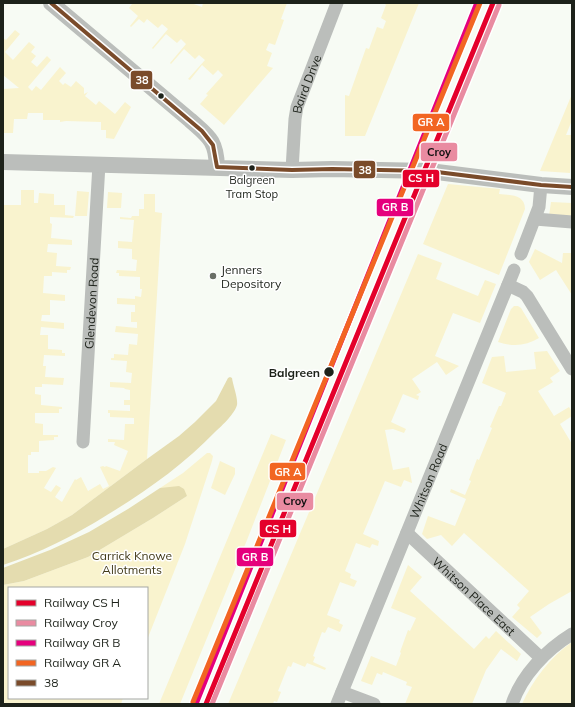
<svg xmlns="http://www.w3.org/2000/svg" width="575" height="707" viewBox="0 0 575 707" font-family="Mulish,sans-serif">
	<rect width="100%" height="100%" fill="#f7fbf4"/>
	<path fill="#f9f3ce" d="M131 3H191L202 7 203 3H287L281 19 284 20 275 45 269 43 266 50 272 53 267 66 273 68 224 125 200 104 208 95 206 94 223 75 218 70 213 75 202 65 190 80 188 79 205 60 199 55 195 59 184 49 171 64 170 63 186 44 181 39 177 43 166 34 153 49 152 48 168 29 162 24 158 28 147 19 144 23 139 19 131 27 130 26 138 16 129 8 132 4Z
		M384 3H419L365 136H345V95L349 96 366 48 369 49 377 27 383 29 386 21 381 18 386 5Z
		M15 30 20 34 5 52 13 60 29 42 35 47 31 52 36 56 31 62 37 67 47 56 51 60 28 87 32 91 36 86 41 90 60 67 66 73 59 81 63 85 65 83 71 87 76 81 84 88V94L88 92 85 96 96 105 99 101 115 114 125 102 131 107 114 139 106 138V130H101V122L66 121 60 122V120H43V113H28L27 119H14L13 133H3V89L19 88 3 75V38L6 40Z
		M572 94V120L566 135H572L570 173 540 171Z
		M448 184 500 189 499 194C510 195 525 194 525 209L499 275 423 244Z
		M21 190H34V203H38L39 193 54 194V205H65V215L74 216 73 218 50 217V223L52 224 51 238 72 240V245L48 244 47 252 57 253 56 266 71 267 70 270H67V273L52 272V276H44L43 293 65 295V301L50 300V315H42L41 321 64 323V329L41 327 40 335H48V349L62 350V353H65V356L44 355 43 366H46L45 377 64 378 63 385 42 384V387H35V394L41 395V405L62 407V409H59V413H35V423L43 424V435H58V437H54V440L39 441V452H31V455H28V473H39V471H46L53 467 56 468 44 488 51 492 56 485 61 488 55 497 62 502 75 479 76 480 81 477 88 491 100 484 103 489 109 486 100 467 103 466 105 467 106 466 120 471 128 451 114 445 115 442H108V439L124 440 125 424H134V418L110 417V413H108V410L130 411V405H124V400H130V390L125 389 124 388 110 387V382L131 383 132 373 126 372 127 361 111 360V358H114V354L128 355 129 344 137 345 138 334 115 332 116 326 137 328V322H131V312H135V305L117 304V298L135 299V296L141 297 142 289H140V277L119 276V273H116L117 270 136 271 137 260 132 259V249L118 248V241L132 242 134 220 120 219V217L131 218 132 216H139V209H144V194H155V212L162 213 147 459 72 515 47 529 3 549V205H21Z
		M77 191 89 192 87 216H75Z
		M108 192 122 193 121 208H107Z
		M551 202 572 203V217L549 216Z
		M535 249 562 263 563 253H572V295L556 270 540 280 529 262Z
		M418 254 442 263 436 279 478 296 485 280 496 284 480 323 453 313 435 356 459 366 446 375 437 362 412 379 421 392 416 395 419 396 418 400 403 394 391 422 406 429 404 433 393 429 385 430 393 470 409 467 412 483 404 480 401 487 385 481 363 534 379 541 378 546 372 544 370 548 356 543 345 571 351 574 350 578 357 581 354 587 340 582 327 615 340 620 339 623 343 625 340 632 328 627 325 633 322 632 313 656 315 657 313 662 326 668 325 670 307 663 305 667 293 662 291 667 288 666 278 691 281 692 277 702 274 701 273 704H228Z
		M514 306H518L521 308 539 338C526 346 513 347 498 342L511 309Z
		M547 351 560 371 550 378 553 382 538 391 554 416 569 407 572 412V416L560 424 572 444V591L549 604 530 617 542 633 537 638 512 617 520 608 517 605 529 591 464 533 452 546 441 535 427 539 422 534 428 516 455 526 466 499 450 492 451 489 465 495 471 481 469 480 477 459 479 460 492 428 490 427 499 406H501L506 393 482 383 492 357 504 356 506 372 536 369 534 352Z
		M271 434 286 440 247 540 180 704H159Z
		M207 453H210L213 456 212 461 185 544 147 640V588H9V698H123L121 704H3V585L24 581 88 557 153 518 187 496 160 488 183 473Z
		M220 461 235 468V474L225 495 211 488Z
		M408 565 422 577 410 591 474 649 486 636 489 639 496 631 521 654 517 661 501 649 486 670 472 704H405L412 687 406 685 407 682 383 672 382 675 377 673 372 685 361 681 371 656 396 666 401 653 400 652 408 630 410 631 416 618 391 608Z
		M572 642V704H522C533 680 550 657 572 642Z"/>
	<path fill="#e4dcaf" d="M230 377 232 378C233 386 238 397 237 405 235 413 222 426 216 431 183 465 148 490 107 515 75 535 40 553 3 565V549L47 529 72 515 147 459 179 436 195 422 216 401 228 378Z
		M179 486 184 489 187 496 153 518 88 557 24 581 3 585V568L50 550 89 532 128 509 160 488Z"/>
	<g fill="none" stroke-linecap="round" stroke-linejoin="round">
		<g stroke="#bbbebb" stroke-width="13">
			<path id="s1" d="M292 170 295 119 297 107 337 3"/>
			<path d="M535 219 572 222"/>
			<path d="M521 254 539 207 541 185"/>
			<path d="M508 285 523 292 527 296 572 369"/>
			<path id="s2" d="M83 442 99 164"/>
			<path id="s3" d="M407 533 541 658"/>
			<path d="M342 692 374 704"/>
			<path id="s4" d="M337 704 514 270"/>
			<path d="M512 704C522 675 546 650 572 634"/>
		</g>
		<path stroke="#bbbebb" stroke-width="16" d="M51 3 190 120C209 137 216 140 217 167
			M3 162 292 170 332 169 429 171 541 185 572 187"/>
		<g stroke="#fff" stroke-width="7">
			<path id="bus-1" d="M51 3 202 131 213 145 217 167
				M217 167 292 170 332 169 429 171 541 185 572 187"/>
		</g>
		<use href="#bus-1" stroke="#7a4b2a" stroke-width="4"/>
		<g stroke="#fff" stroke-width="8">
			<path id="rail-1" d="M206 704 493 3"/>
		</g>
		<g stroke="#fff" stroke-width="8">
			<path id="rail-2" d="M212 704 499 5"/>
		</g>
		<g stroke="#fff" stroke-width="8">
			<path id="rail-3" d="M196 704 476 5"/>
		</g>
		<g stroke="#fff" stroke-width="8">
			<path id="rail-4" d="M193 702 480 3"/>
		</g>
		<use href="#rail-1" stroke="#e4002b" stroke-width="5"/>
		<use href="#rail-2" stroke="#e98ba1" stroke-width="5"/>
		<use href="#rail-3" stroke="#e5007d" stroke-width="5"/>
		<use href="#rail-4" stroke="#f26522" stroke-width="5"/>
	</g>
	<g fill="#1d221a" stroke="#fff" stroke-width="1.5">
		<circle cx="161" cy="96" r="3.5"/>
		<circle cx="252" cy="168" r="3.5"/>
		<circle cx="329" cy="372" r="5.5"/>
	</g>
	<circle fill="#696e66" stroke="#fff" stroke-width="1.5" cx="213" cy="276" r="4"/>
	<g text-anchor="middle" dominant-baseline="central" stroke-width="3" stroke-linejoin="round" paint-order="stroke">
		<g font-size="11" fill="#1d221a" stroke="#fff">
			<text x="252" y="180">Balgreen<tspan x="252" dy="14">Tram Stop</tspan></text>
		</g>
		<g font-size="12" fill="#1d221a" stroke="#fff">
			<text stroke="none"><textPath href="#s1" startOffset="88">Baird Drive</textPath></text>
			<text stroke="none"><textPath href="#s2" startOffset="139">Glendevon Road</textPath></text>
			<text stroke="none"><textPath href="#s4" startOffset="241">Whitson Road</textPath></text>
			<text stroke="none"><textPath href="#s3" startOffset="92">Whitson Place East</textPath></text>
		</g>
		<g font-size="12" fill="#1d221a" stroke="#fff" text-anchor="start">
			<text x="221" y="269">Jenners<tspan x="221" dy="14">Depository</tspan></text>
		</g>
		<g font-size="12" font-weight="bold" fill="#1d221a" stroke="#fff" text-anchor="end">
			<text x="320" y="372">Balgreen</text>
		</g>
		<g font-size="12" fill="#423a19" stroke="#fff">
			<text x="132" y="555">Carrick Knowe<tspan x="132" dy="14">Allotments</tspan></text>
		</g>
	</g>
	<g stroke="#fff" stroke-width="1.5">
		<rect x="130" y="70" width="23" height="20" rx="4" fill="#7a4b2a"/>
		<rect x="412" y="113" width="38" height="19" rx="4" fill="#f26522"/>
		<rect x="420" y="142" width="38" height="20" rx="4" fill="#e98ba1"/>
		<rect x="353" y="160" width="23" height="19" rx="4" fill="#7a4b2a"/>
		<rect x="402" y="169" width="38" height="19" rx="4" fill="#e4002b"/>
		<rect x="376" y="198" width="38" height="19" rx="4" fill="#e5007d"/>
		<rect x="269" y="462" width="37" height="19" rx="4" fill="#f26522"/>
		<rect x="276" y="492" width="38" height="19" rx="4" fill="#e98ba1"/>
		<rect x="259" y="519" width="38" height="19" rx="4" fill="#e4002b"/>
		<rect x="236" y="547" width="38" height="20" rx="4" fill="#e5007d"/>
	</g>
	<g font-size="11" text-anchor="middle" font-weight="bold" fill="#fff">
		<text x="142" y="84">38</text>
		<text x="431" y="126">GR A</text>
		<text x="365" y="174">38</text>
		<text x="421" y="182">CS H</text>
		<text x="395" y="211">GR B</text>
		<text x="288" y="476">GR A</text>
		<text x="278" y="533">CS H</text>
		<text x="255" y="561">GR B</text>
	</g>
	<g font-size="11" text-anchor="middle" font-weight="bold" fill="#111">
		<text x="439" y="156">Croy</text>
		<text x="295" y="505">Croy</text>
	</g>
	<rect width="575" height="707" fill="none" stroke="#1d221a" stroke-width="8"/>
	<rect x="8" y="587" width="140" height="112" fill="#ffffff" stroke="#a5a7a3"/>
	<rect x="16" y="600" width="20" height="6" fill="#e4002b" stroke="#a5a7a3"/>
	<text x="44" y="607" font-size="12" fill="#1d221a">Railway CS H</text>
	<rect x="16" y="620" width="20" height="6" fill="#e98ba1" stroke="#a5a7a3"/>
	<text x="44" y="627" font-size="12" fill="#1d221a">Railway Croy</text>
	<rect x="16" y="640" width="20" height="6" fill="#e5007d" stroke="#a5a7a3"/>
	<text x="44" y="647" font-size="12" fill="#1d221a">Railway GR B</text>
	<rect x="16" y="660" width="20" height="6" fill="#f26522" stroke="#a5a7a3"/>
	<text x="44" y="667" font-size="12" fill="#1d221a">Railway GR A</text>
	<rect x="16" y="680" width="20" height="6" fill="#7a4b2a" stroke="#a5a7a3"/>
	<text x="44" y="687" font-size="12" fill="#1d221a">38</text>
</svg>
